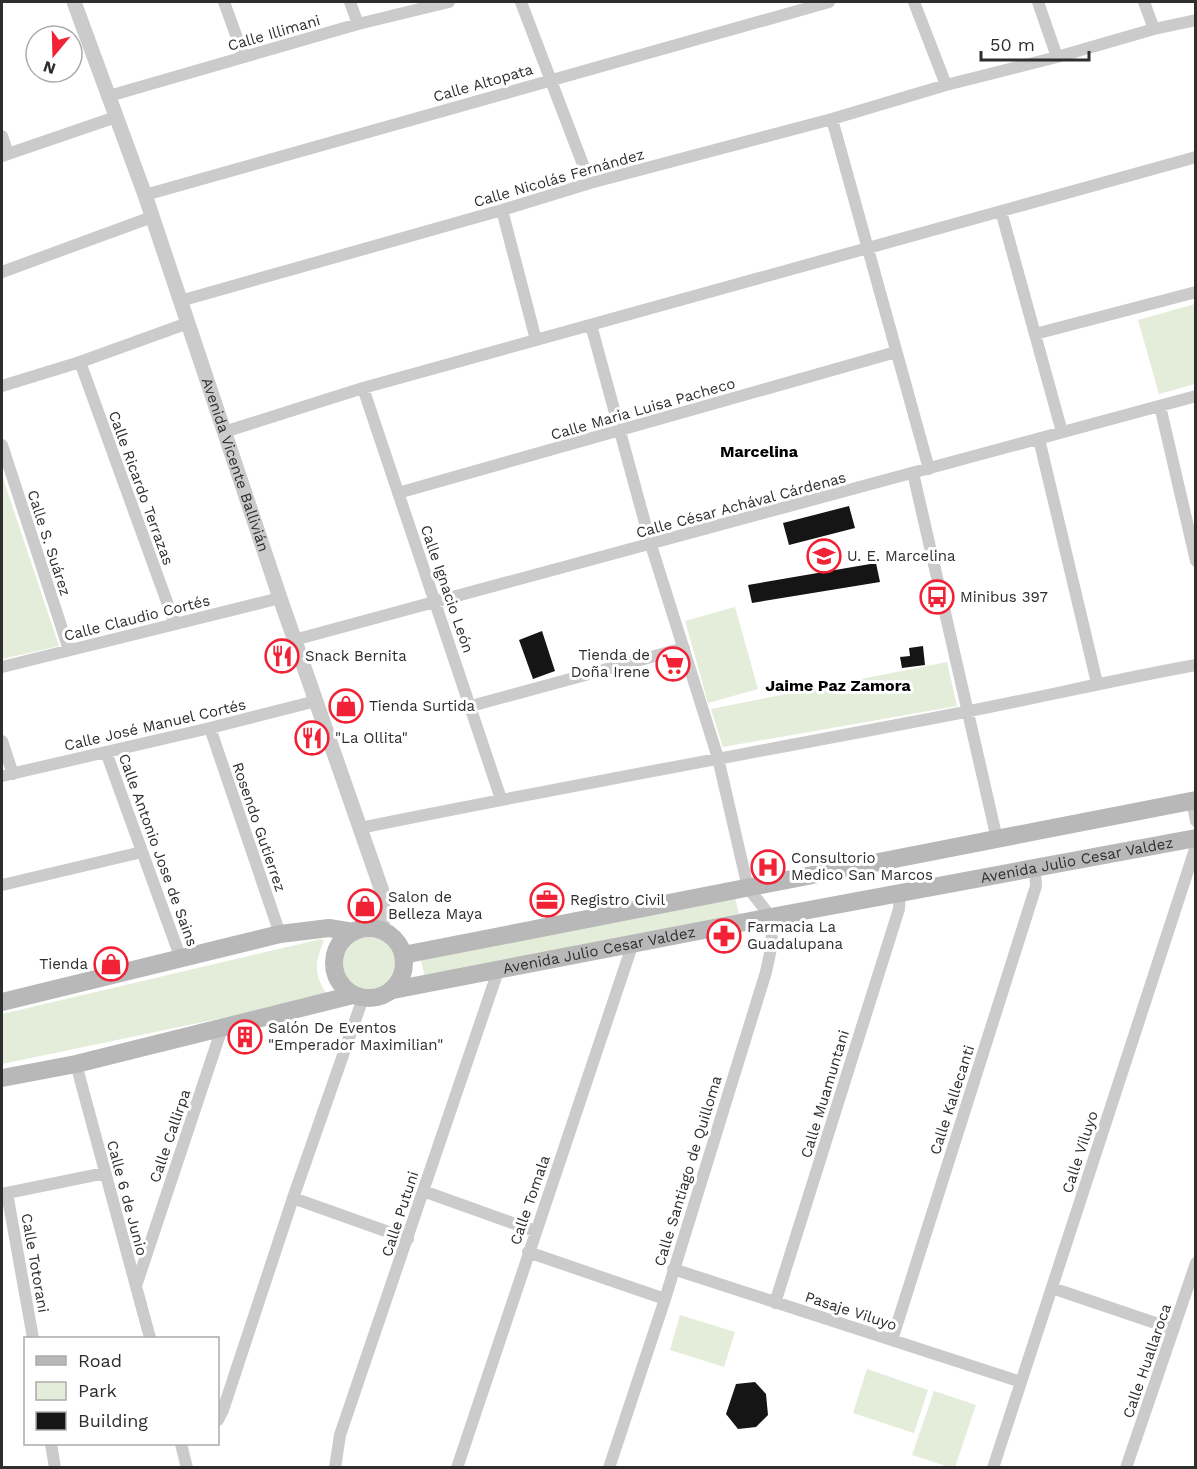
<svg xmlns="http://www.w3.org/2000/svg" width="1197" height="1469" viewBox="0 0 1197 1469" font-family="'Work Sans',sans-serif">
	<rect width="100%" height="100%" fill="#fff"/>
	<path fill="#e4ecda" d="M1195 304V384L1159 394 1138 320Z
		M2 475 59 646 2 659Z
		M735 607 758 689 708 703 685 621Z
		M947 662 957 706 723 747 711 709Z
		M735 898 739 914 425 977 420 957Z
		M342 964a27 27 0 1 1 54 0a27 27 0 1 1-54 0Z
		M321 939 324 941C314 964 314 975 328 996L2 1064V1014Z
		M680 1315 735 1332 724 1367 670 1350Z
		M867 1369 928 1390 914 1433 853 1413Z
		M934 1391 976 1405 955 1467H949L912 1455Z"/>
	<path fill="#151515" d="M849 506 855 528 789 545 783 523Z
		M876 563 880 582 752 603 748 585Z
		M542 631 555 671 533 679 519 640Z
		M923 646 925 665 902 668 900 657 910 656 909 648Z
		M261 1030 253 1053 229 1045 232 1037Z
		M755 1382 766 1394 768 1415 756 1427 738 1429 726 1414 736 1384Z"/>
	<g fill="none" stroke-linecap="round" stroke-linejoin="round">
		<path stroke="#cbcbcb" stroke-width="12" d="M224 2 244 57
			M350 2 358 24
			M521 2 590 183
			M914 2 946 85
			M1038 2 1057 57
			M1144 2 1154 29
			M109 96 358 24 449 2
			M832 119 929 469
			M2 136 8 154
			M2 156 116 117
			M145 195 829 2
			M502 210 536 340
			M1001 211 1062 432
			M2 272 152 217
			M180 301 502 210 590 183 832 119 946 85 1057 57 1154 29 1196 20
			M591 325 651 545 718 758 748 888 771 917 772 944 766 972 665 1299 609 1468
			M1035 334 1196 292
			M80 362 175 624
			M2 386 80 362 188 323
			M363 388 501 799
			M1160 406 1196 561
			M224 432 363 388 1196 157
			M1039 439 1097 683
			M2 445 69 650
			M913 473 997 839
			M398 493 896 352
			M294 640 1196 396
			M2 667 280 598
			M471 706 684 648
			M210 728 280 934
			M2 741 13 774
			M106 752 181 959
			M2 776 210 728 316 701
			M1192 801 1196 821
			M360 828C561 787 763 751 965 712 1042 697 1118 679 1196 665
			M2 885 142 852
			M76 1064 150 1338
			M423 1191 535 1231
			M7 1193 33 1338
			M2 1194 105 1173
			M293 1198 408 1239
			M528 1252 665 1299
			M673 1269 1021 1382
			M136 1286 222 1028
			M1052 1288 1173 1329
			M775 1303 899 909 900 893
			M892 1340 1036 886 1035 869
			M218 1420 223 1410 293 1198 363 998
			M51 1444 55 1468
			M181 1444 187 1468
			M335 1468 340 1435 498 971
			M457 1468 633 943
			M993 1468 1196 846
			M1126 1468 1196 1263"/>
		<path stroke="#cbcbcb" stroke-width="15" id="s1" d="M74 2 145 195 280 598 383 894 382 931"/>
		<g stroke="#b8b8b8" stroke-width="18">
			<circle cx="369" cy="963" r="35"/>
			<path d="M403 955 1196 800"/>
			<path id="s2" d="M393 990 771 917 1196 838"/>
			<path d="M2 1002 280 934 329 928 353 932"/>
			<path d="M2 1078 76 1064 353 995"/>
		</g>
	</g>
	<defs>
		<g id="school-ring" transform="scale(1.725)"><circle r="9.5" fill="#fff" stroke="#f22236" stroke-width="1.5"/><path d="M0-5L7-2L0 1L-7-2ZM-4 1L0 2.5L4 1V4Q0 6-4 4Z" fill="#f22236"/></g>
		<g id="bus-ring" transform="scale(1.725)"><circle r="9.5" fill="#fff" stroke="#f22236" stroke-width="1.5"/><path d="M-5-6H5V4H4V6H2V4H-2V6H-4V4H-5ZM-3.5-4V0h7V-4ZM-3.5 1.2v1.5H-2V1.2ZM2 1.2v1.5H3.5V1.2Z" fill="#f22236"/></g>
		<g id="restaurant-ring" transform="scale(1.725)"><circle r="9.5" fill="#fff" stroke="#f22236" stroke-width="1.5"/><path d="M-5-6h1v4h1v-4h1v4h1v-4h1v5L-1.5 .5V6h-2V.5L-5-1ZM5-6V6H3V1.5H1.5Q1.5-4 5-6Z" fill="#f22236"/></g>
		<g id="supermarket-ring" transform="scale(1.725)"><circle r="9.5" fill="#fff" stroke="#f22236" stroke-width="1.5"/><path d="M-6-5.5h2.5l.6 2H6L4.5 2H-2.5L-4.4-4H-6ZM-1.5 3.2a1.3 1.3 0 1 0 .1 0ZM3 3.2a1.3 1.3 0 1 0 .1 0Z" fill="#f22236"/></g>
		<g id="shop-ring" transform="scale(1.725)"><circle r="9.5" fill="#fff" stroke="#f22236" stroke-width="1.5"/><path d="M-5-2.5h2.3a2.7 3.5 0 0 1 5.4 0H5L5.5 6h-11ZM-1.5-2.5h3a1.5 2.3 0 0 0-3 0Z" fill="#f22236"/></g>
		<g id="hospital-ring" transform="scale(1.725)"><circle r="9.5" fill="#fff" stroke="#f22236" stroke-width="1.5"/><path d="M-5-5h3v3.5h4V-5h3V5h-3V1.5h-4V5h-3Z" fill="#f22236"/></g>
		<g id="office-ring" transform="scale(1.725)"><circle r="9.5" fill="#fff" stroke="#f22236" stroke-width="1.5"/><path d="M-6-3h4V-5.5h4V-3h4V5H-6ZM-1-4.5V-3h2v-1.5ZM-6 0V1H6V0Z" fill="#f22236"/></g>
		<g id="pharmacy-ring" transform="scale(1.725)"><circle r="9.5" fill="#fff" stroke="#f22236" stroke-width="1.5"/><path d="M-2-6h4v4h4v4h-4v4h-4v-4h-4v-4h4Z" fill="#f22236"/></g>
		<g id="building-ring" transform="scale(1.725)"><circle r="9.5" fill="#fff" stroke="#f22236" stroke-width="1.5"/><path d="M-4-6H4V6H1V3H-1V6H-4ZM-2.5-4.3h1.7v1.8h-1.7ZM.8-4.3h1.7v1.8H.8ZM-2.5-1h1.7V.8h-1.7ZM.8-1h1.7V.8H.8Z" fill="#f22236"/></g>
	</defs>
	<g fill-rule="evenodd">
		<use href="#school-ring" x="824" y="556"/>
		<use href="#bus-ring" x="937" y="597"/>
		<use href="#restaurant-ring" x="282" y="656"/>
		<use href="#supermarket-ring" x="673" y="664"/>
		<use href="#shop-ring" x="346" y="706"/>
		<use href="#restaurant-ring" x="312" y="738"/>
		<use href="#hospital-ring" x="768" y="867"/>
		<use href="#office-ring" x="547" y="900"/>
		<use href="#shop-ring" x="365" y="906"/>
		<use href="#pharmacy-ring" x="724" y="936"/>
		<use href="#shop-ring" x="111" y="964"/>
		<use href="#building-ring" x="245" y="1037"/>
	</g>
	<g text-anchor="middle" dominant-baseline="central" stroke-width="6" stroke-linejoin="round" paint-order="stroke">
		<g font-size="15" fill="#2e2e2e" stroke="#fff">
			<text transform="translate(274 33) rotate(-16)">Calle Illimani</text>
			<text transform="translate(483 83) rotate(-16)">Calle Altopata</text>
			<text transform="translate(559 178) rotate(-16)">Calle Nicolás Fernández</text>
			<text transform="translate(643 409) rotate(-16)">Calle Maria Luisa Pacheco</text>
			<text stroke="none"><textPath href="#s1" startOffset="490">Avenida Vicente Ballivián</textPath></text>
			<text transform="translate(141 488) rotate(70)">Calle Ricardo Terrazas</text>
			<text transform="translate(741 505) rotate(-15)">Calle César Achával Cárdenas</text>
			<text transform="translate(49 543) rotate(72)">Calle S. Suárez</text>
			<text transform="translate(447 589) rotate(71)">Calle Ignacio León</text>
			<text transform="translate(137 618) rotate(-14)">Calle Claudio Cortés</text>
			<text transform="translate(155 725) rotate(-13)">Calle José Manuel Cortés</text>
			<text transform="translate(259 827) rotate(71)">Rosendo Gutierrez</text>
			<text transform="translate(158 850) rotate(70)">Calle Antonio Jose de Sains</text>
			<text stroke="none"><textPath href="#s2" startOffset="696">Avenida Julio Cesar Valdez</textPath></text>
			<text stroke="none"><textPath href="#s2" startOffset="210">Avenida Julio Cesar Valdez</textPath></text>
			<text transform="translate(825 1094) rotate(-73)">Calle Muamuntani</text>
			<text transform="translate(952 1100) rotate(-72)">Calle Kallecanti</text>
			<text transform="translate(170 1136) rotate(-71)">Calle Callirpa</text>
			<text transform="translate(1080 1152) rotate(-72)">Calle Viluyo</text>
			<text transform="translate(688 1171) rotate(-73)">Calle Santiago de Quilloma</text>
			<text transform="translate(127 1198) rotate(75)">Calle 6 de Junio</text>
			<text transform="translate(530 1200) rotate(-71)">Calle Tomala</text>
			<text transform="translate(400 1214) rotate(-72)">Calle Putuni</text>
			<text transform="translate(35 1263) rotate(80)">Calle Totorani</text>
			<text transform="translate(851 1311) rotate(18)">Pasaje Viluyo</text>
			<text transform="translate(1147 1361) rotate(-71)">Calle Huallaroca</text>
		</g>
		<g font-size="15" fill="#2e2e2e" stroke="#fff" text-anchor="start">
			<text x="847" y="556">U. E. Marcelina</text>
			<text x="960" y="597">Minibus 397</text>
			<text x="650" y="655" text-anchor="end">Tienda de<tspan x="650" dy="17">Doña Irene</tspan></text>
			<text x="305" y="656">Snack Bernita</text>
			<text x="369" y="706">Tienda Surtida</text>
			<text x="335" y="738">"La Ollita"</text>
			<text x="791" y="858">Consultorio<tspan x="791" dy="17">Medico San Marcos</tspan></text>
			<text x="388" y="897">Salon de<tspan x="388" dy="17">Belleza Maya</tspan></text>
			<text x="570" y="900">Registro Civil</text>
			<text x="747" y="927">Farmacia La<tspan x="747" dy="17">Guadalupana</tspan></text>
			<text x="88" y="964" text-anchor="end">Tienda</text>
			<text x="268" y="1028">Salón De Eventos<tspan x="268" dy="17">"Emperador Maximilian"</tspan></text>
		</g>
		<g font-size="16" font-weight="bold" fill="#000" stroke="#fff">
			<text x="759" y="451">Marcelina</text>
			<text x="838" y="685">Jaime Paz Zamora</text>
		</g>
	</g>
	<rect width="1197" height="1469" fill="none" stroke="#2e2e2e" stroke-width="6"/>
	<rect x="24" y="1337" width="195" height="108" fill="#ffffff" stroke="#ababab" stroke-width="1.5"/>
	<rect x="36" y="1356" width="30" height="9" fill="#b8b8b8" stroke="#ababab" stroke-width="1.5"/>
	<text x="78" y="1367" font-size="18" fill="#2e2e2e">Road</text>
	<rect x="36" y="1382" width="30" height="18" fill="#e4ecda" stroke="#ababab" stroke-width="1.5"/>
	<text x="78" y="1397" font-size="18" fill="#2e2e2e">Park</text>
	<rect x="36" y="1412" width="30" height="18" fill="#151515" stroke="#ababab" stroke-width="1.5"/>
	<text x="78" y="1427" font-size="18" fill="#2e2e2e">Building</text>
	<g transform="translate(54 54) rotate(199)"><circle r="28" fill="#ffffff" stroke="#ababab" stroke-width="1.5"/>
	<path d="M0-4.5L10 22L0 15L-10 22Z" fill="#f22236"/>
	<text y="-9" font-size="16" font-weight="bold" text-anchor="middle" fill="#2e2e2e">N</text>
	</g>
	<path d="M981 51v9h108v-9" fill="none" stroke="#2e2e2e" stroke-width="3"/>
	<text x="990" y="51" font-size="18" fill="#2e2e2e" stroke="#ffffff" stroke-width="4.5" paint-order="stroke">50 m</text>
</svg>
